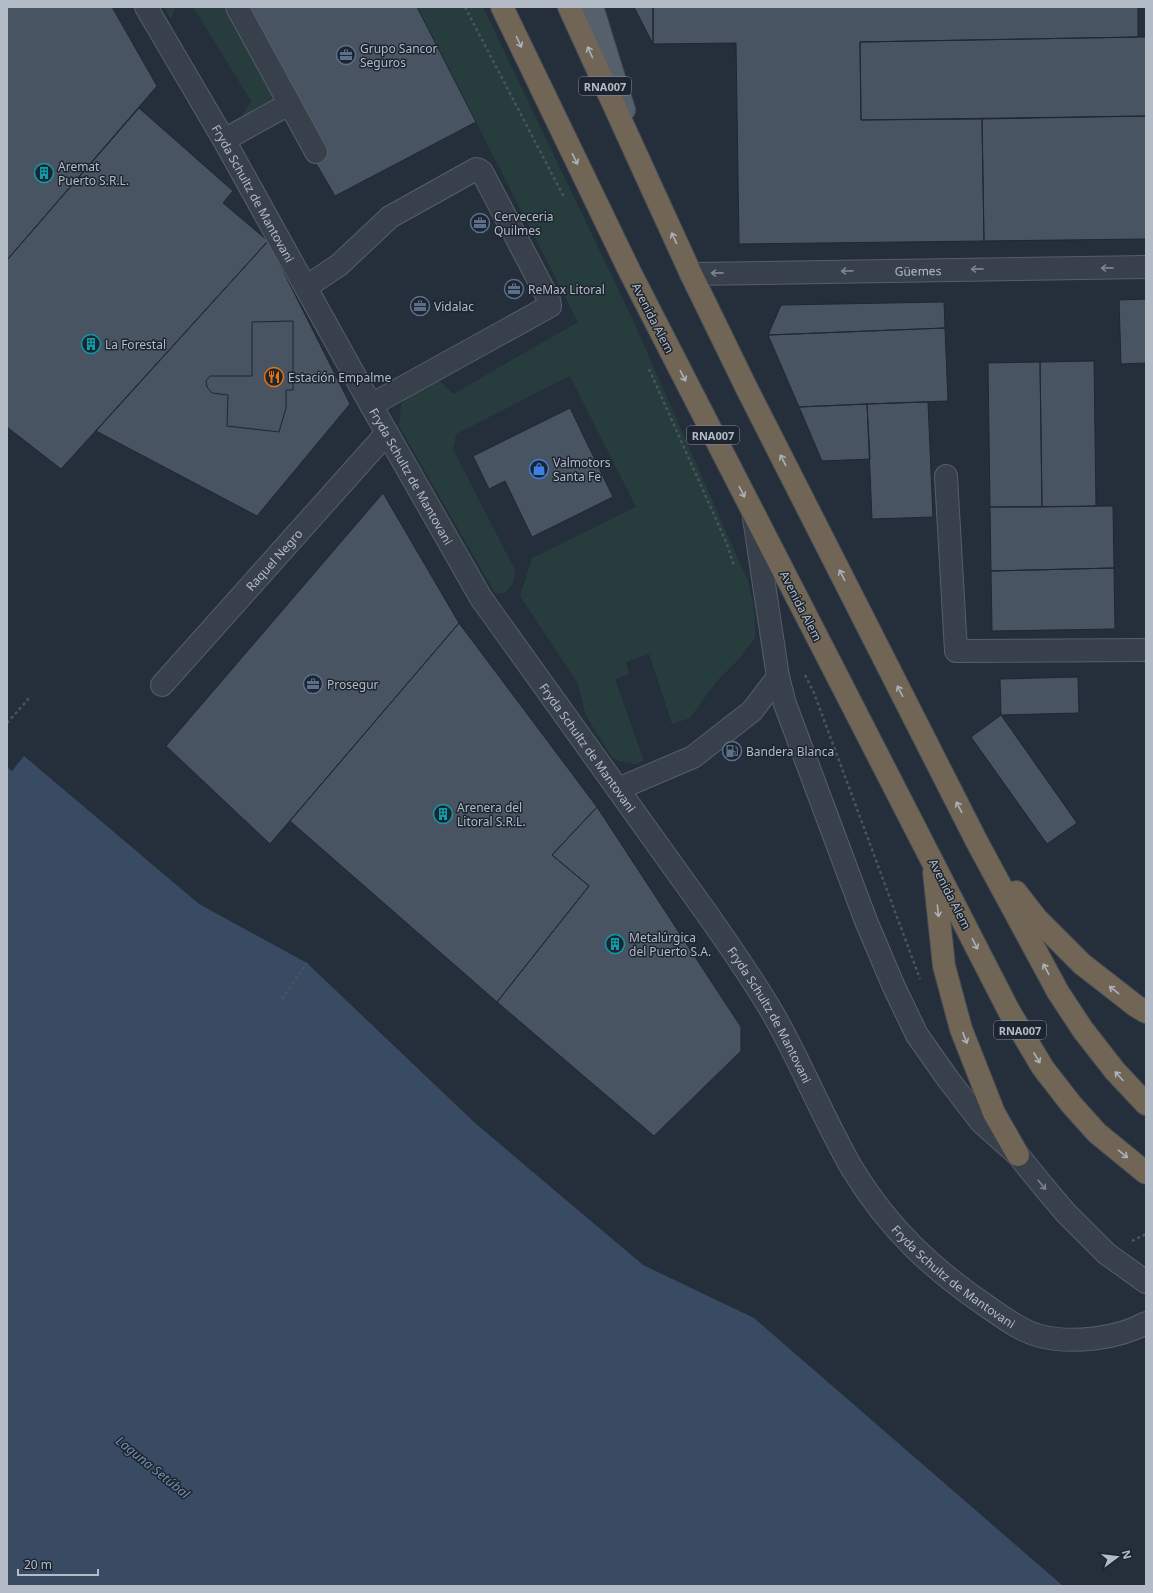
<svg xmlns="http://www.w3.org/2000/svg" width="1153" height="1593" viewBox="0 0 1153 1593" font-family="'Noto Sans',sans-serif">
	<rect width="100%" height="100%" fill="#242f3b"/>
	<path fill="#273c3d" d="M164 7H176L171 19Z
		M193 7H224L279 102 241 118 251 101Z
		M417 7H483L632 318 748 581 753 603 755 620V638L740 658 716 682 690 718 672 724 649 654 626 662 629 674 615 679 644 761 635 764 619 761 612 757 586 716 578 684 520 596 532 558 636 507 570 376 456 434 453 449 514 568C515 572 515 576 514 579 512 587 503 597 495 593L399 426 401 406 406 396 435 376 453 394 578 322Z"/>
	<path fill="#394b62" d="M24 756 199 904 307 963 475 1123 643 1265 754 1318 1063 1586H7V767L12 771Z"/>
	<path fill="#485462" stroke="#1f2732" d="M7 7H112L157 86 7 260Z
		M224 7H417L476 122 335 196Z
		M634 7H653V44Z
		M653 7H1138V37L860 42 861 120 982 119 984 241 739 244 736 43 653 44Z
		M1138 37H1146V116L861 120 860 42Z
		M139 108 233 191 223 203 268 241 61 469 7 427V260Z
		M1146 116V239L984 241 982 119Z
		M268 241 350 404 257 516 96 431Z
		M1146 299V363L1121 364 1119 300Z
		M944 302 945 328 768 335 781 305Z
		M293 321V390H286V408L279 432 227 426 228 395 212 393 207 387 206 381 210 376H252V322Z
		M945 328 948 401 867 404 799 407 768 335Z
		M1094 361 1096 506 1042 507 1040 362Z
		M1040 362 1042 507H990L988 363Z
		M928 402 933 517 872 519 867 404Z
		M867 404 870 459 822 461 799 407Z
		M570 408 613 497 532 537 505 481 489 489 473 456Z
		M383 493 459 623 270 844 166 746Z
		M1113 506 1114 568 991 571 990 507Z
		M1114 568 1115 629 992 631 991 571Z
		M459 623 597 807 552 855 589 886 497 1002 290 821Z
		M1078 677 1079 713 1001 715 1000 679Z
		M1001 715 1077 823 1047 844 971 737Z
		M597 807 741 1027V1051L654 1136 497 1002 589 886 552 855Z"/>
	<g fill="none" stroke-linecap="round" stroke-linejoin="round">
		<g stroke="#565e69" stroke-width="24">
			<g id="minor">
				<path id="s1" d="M146 7 224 140 371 405 481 598 708 915C731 948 755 982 775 1017 803 1067 824 1120 853 1170 889 1229 932 1269 988 1307 1004 1318 1021 1331 1040 1336 1071 1344 1118 1339 1146 1323"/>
				<path d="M237 7 316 152"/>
				<path d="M224 140 289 104"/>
				<path id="s2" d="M691 274 1146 267"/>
				<path d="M306 287 339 265 390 217 476 169 479 170 482 172 549 300 550 306 371 405"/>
				<path d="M946 476 956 651 1146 650"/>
				<path d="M754 518 778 677 785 704 866 921 894 987 917 1035 948 1079 981 1122 1018 1155 1043 1186 1065 1212 1107 1254 1146 1282"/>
				<path id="s3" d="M162 685 387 433"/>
				<path d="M618 789 693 757 752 711 778 677"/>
			</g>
		</g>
		<g stroke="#444c57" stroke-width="24">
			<path id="major" d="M592 7 624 110"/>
		</g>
		<g stroke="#434b56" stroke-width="24">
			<path id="highway" d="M502 7 630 272 1009 1011 1043 1068 1071 1104 1097 1133 1146 1173
				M569 7 691 274 747 389 977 842 1058 992 1083 1030 1115 1071 1146 1104
				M934 872 944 966 961 1029 994 1113 1018 1155
				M1016 892 1037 919 1082 964 1136 1006 1146 1012"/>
		</g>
		<path stroke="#44575a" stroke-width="2.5" stroke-dasharray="3 3" stroke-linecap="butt" d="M465 7 565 199
			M649 369 727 544 734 566
			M805 675 814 693 920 979
			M7 723 31 696
			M282 999 307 963
			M1132 1241 1146 1234"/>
		<use href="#minor" stroke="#38404c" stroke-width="22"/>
		<use href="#major" stroke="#56606c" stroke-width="22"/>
		<use href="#highway" stroke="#716555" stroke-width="22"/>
	</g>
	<defs><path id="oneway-shaft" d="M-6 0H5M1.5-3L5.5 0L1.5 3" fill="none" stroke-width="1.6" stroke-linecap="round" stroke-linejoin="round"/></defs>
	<g stroke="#acb2bc">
		<use href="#oneway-shaft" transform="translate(519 42) rotate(65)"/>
		<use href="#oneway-shaft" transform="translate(590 52) rotate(-114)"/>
		<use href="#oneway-shaft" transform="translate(575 159) rotate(64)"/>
		<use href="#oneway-shaft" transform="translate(674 238) rotate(-115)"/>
		<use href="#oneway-shaft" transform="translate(683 376) rotate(63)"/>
		<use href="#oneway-shaft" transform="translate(783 460) rotate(-117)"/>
		<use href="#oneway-shaft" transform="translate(742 492) rotate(63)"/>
		<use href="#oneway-shaft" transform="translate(842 575) rotate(-117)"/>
		<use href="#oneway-shaft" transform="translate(900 691) rotate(-117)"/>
		<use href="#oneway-shaft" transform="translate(959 807) rotate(-117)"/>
		<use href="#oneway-shaft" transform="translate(938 911) rotate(84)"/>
		<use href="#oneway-shaft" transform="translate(975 944) rotate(63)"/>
		<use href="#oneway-shaft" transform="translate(1046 969) rotate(-118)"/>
		<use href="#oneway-shaft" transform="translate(1114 990) rotate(-142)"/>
		<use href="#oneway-shaft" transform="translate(965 1038) rotate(69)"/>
		<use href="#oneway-shaft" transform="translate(1037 1058) rotate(59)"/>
		<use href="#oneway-shaft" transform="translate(1119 1076) rotate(-132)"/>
		<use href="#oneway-shaft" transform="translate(1123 1154) rotate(39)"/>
	</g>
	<g stroke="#7c8490">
		<use href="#oneway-shaft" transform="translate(1107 268) rotate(179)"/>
		<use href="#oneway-shaft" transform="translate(977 269) rotate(179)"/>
		<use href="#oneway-shaft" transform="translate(847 271) rotate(179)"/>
		<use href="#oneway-shaft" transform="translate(717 273) rotate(179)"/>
		<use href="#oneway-shaft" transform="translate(1042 1185) rotate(51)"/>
	</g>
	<defs>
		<g id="office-ring" transform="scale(1)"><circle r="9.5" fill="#1d2530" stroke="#5c6f8a" stroke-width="1.5"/><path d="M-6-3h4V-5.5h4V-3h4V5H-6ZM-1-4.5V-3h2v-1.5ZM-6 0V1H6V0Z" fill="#5c6f8a"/></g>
		<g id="building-ring" transform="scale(1)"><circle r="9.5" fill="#1d2530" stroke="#0f9aa8" stroke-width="1.5"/><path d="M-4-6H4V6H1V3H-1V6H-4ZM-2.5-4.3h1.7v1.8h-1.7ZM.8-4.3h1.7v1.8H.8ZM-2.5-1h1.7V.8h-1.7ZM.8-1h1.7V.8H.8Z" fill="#0f9aa8"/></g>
		<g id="restaurant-ring" transform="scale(1)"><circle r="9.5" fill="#1d2530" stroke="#e8710a" stroke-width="1.5"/><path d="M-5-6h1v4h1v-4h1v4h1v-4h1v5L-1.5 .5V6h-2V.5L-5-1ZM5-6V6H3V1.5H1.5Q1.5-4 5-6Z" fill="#e8710a"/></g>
		<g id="shop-ring" transform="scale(1)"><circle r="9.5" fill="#1d2530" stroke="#3f7fe0" stroke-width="1.5"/><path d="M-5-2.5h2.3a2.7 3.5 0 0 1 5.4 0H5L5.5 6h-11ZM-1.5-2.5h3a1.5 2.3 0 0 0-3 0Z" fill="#3f7fe0"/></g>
		<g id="fuel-ring" transform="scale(1)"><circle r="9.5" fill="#1d2530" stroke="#5c6f8a" stroke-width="1.5"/><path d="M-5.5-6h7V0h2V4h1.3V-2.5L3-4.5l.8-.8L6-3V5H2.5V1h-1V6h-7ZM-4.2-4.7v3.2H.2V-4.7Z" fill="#5c6f8a"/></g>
	</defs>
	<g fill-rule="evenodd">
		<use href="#office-ring" x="346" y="55"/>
		<use href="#building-ring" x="44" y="173"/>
		<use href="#office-ring" x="480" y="223"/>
		<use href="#office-ring" x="514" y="289"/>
		<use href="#office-ring" x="420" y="306"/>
		<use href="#building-ring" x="91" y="344"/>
		<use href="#restaurant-ring" x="274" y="377"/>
		<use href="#shop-ring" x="539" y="469"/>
		<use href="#office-ring" x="313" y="684"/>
		<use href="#fuel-ring" x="732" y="751"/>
		<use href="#building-ring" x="443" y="814"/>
		<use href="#building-ring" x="615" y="944"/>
	</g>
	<g text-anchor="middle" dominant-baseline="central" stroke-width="3" stroke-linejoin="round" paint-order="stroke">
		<g fill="#1d2530" stroke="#868e9a" stroke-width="1">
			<rect x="579" y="77" width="52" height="18" rx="3"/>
			<rect x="687" y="426" width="52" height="18" rx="3"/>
			<rect x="994" y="1021" width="52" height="18" rx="3"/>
		</g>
		<g font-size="11" font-weight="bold" fill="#b3bbc7">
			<text x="605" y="86">RNA007</text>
			<text x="713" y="435">RNA007</text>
			<text x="1020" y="1030">RNA007</text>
		</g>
		<g font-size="12" fill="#b3bbc7" stroke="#1d2530" text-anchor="start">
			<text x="360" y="48">Grupo Sancor<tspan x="360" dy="14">Seguros</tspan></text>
			<text x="58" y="166">Aremat<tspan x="58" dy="14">Puerto S.R.L.</tspan></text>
			<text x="494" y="216">Cerveceria<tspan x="494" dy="14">Quilmes</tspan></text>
			<text x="528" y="289">ReMax Litoral</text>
			<text x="434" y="306">Vidalac</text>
			<text x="105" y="344">La Forestal</text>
			<text x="288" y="377">Estación Empalme</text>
			<text x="553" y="462">Valmotors<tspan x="553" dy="14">Santa Fe</tspan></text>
			<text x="327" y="684">Prosegur</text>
			<text x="746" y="751">Bandera Blanca</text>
			<text x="457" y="807">Arenera del<tspan x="457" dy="14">Litoral S.R.L.</tspan></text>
			<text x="629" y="937">Metalúrgica<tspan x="629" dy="14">del Puerto S.A.</tspan></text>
		</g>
		<g font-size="12" fill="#b3bbc7" stroke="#1d2530">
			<text stroke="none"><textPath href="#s1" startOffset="215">Fryda Schultz de Mantovani</textPath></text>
			<text stroke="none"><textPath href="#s2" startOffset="227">Güemes</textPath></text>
			<text transform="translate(653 318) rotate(63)">Avenida Alem</text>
			<text stroke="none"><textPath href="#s1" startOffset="539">Fryda Schultz de Mantovani</textPath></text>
			<text stroke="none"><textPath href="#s3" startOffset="168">Raquel Negro</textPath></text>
			<text transform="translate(801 606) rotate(63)">Avenida Alem</text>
			<text stroke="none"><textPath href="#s1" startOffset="863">Fryda Schultz de Mantovani</textPath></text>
			<text transform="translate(950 894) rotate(63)">Avenida Alem</text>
			<text stroke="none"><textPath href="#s1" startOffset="1187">Fryda Schultz de Mantovani</textPath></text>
			<text stroke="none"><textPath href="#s1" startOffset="1511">Fryda Schultz de Mantovani</textPath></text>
		</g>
		<g font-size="13" font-style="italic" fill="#758daa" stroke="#1d2530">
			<text transform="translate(153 1467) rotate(39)">Laguna Setúbal</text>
		</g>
	</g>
	<rect width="1153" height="1593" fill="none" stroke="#b3bbc7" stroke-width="16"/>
	<g transform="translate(1117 1557) rotate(75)" stroke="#1d2530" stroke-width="3" paint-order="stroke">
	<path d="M0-3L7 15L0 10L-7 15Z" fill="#b3bbc7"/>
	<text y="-6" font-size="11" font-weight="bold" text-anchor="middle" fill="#b3bbc7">N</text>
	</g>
	<path d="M18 1569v6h80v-6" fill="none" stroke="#b3bbc7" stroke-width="2"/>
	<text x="24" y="1569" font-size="12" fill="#b3bbc7" stroke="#1d2530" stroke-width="3" paint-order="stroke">20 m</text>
</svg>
